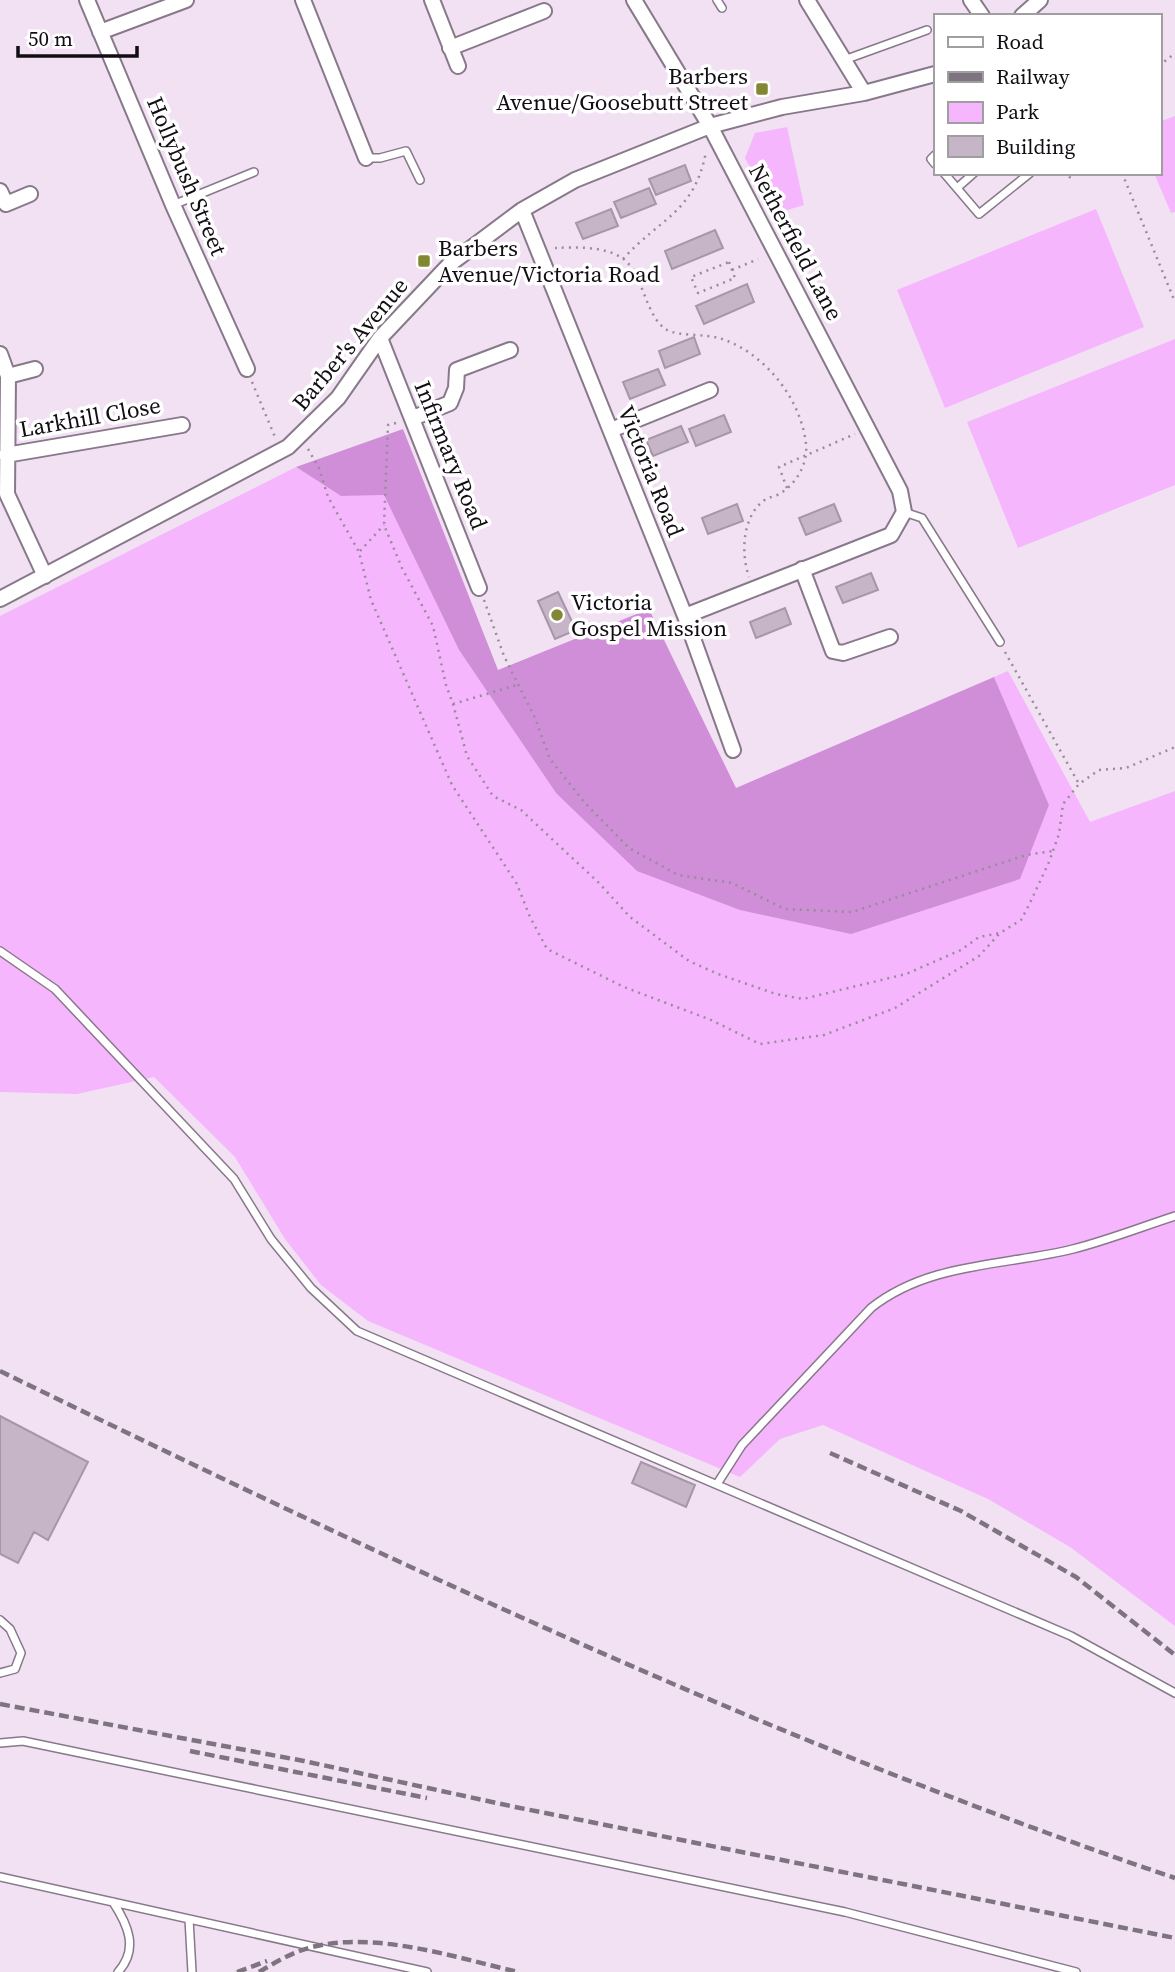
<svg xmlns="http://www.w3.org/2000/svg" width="1175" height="1972" viewBox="0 0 1175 1972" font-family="'Source Serif 4',serif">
	<rect width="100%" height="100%" fill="#f1e1f3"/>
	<path fill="#f6b6fd" d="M1175 116V212L1171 213 1154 173H1159V122Z
		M787 127 804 205 774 214 745 158 755 133Z
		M1096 209 1144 327 945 408 897 290Z
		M1175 339V485L1018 548 967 422Z
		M296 467 341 496 384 494 459 650 556 793 1049 805 994 677 1008 671 1090 822 1175 791V1626L1070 1547 988 1499 823 1425 780 1439 740 1477 368 1321 321 1285 285 1239 235 1157 154 1077 77 1094 0 1092V616Z"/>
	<path fill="#d08ed8" d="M403 429 498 670 649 609 736 788 994 677 1049 805 1020 879 851 934 740 910 637 871 556 793 459 650 384 495 341 496 296 467Z"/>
	<path fill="#c5b5c6" stroke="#a697a8" stroke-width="2" d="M685 165 691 181 656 195 649 179Z
		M649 188 656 204 621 218 614 202Z
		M611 209 618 226 583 239 576 223Z
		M715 230 723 248 672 269 665 251Z
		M747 284 754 302 704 324 696 306Z
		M694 337 700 354 665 368 659 351Z
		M658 369 665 385 630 399 623 382Z
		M724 415 731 432 696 446 689 429Z
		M681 426 688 442 653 456 646 440Z
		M737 504 743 521 708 534 702 518Z
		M834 504 841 521 806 535 799 518Z
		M871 573 878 590 843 603 836 587Z
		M558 592 576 630 555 639 538 601Z
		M785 608 791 624 756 638 750 622Z
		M0 1416 88 1462 48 1540 34 1532 18 1563 0 1554Z
		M641 1462 695 1485 686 1507 632 1483Z"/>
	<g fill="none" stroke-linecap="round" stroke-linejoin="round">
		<g stroke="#877989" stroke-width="10">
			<path id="lane" d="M717 0 722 8
				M844 60 927 30
				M935 155 931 159 935 164
				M366 158H380L406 151 420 180
				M944 173 979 214 1030 173
				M957 188 974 173
				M173 205 254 172
				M904 512 922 518 1000 642
				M0 951 55 989 234 1179 271 1239 311 1288 357 1331 1071 1636 1175 1693
				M717 1484 742 1445 871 1308C929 1262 1005 1266 1073 1249 1108 1240 1141 1227 1175 1216
				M0 1620 10 1629 21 1653 15 1669 0 1673
				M0 1743 23 1741 845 1912 1076 1972
				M0 1877 427 1972
				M113 1902C128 1925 139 1949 118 1972
				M189 1919 192 1972"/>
		</g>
		<g stroke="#877989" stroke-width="18">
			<path id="street" d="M87 0 173 205 247 369
				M303 0 366 158
				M432 0 458 66
				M634 0 710 126 900 491 904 512 891 535 685 616
				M807 0 864 93
				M971 0 982 16
				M1022 16 1040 0
				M100 32 186 0
				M450 48 544 11
				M0 191 6 204 30 194
				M522 210 685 616 733 750
				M380 338 479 588
				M0 354 8 376 7 494 45 576
				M8 376 35 369
				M413 418 450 403 456 388 457 370 510 350
				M611 430 710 390
				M6 455 182 425
				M802 569 833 651 843 653 890 637
				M0 599 288 447 338 398 380 338 450 264 522 210 575 180 710 126 782 107 864 93 935 74"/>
		</g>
		<path stroke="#978c99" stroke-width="2.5" stroke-dasharray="2 5" stroke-linecap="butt" d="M1159 66 1175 53
			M1063 173 1071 178 1078 173
			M1122 173 1175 302
			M555 248C575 247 604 246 622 258 636 267 642 290 648 304 653 314 657 324 667 330 678 336 705 334 719 338 763 351 801 398 806 444 808 463 797 483 781 493 775 497 767 497 762 502 742 519 741 554 749 577
			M623 259C660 218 694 213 706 152
			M729 262 735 278 698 293 691 277Z
			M732 270 758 259
			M252 382 275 437
			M396 423 388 425 384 525 402 568 433 626 446 685 453 704 467 756 493 796 521 810 599 883 630 917 689 961 718 974 776 994 803 999 906 974 961 950 979 937 1000 933 1021 920 1029 905 1049 862 1059 834 1063 804 1079 784 1099 770 1126 768 1175 747
			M308 449 319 468 328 497 359 552 371 600 452 785 517 884 530 917 547 949 624 987 711 1020 760 1044 824 1035 895 1008 979 956 1000 933
			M787 488 779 467 855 434
			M360 551 384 525
			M484 600 504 656 535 718 550 759 585 803 629 848 678 875 732 883 785 909 852 912 1026 855 1053 851
			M1005 652 1079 784
			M453 704 517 685"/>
		<use href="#lane" stroke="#fff" stroke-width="7"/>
		<use href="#street" stroke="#fff" stroke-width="14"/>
		<path stroke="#7e7480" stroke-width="4.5" stroke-dasharray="10 5" stroke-linecap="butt" d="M0 1371C383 1558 771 1741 1175 1878
			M830 1453 961 1511 1076 1577 1175 1655
			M0 1704 304 1761 515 1807 1175 1938
			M190 1751 427 1798
			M237 1972 267 1961
			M259 1972C271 1965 284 1957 297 1952 362 1926 453 1957 518 1972"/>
	</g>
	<g fill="#818732" stroke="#fff" stroke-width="2.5">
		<rect x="755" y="82" width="14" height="14" rx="3.5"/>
		<rect x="417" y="254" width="14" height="14" rx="3.5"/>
		<circle cx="557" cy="615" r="7"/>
	</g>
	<g text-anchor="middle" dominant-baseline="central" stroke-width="7" stroke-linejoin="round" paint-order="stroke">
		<g font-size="23" fill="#120d13" stroke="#fff" text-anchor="start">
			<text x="748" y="76" text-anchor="end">Barbers<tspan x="748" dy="26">Avenue/Goosebutt Street</tspan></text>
			<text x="438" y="248">Barbers<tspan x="438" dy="26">Avenue/Victoria Road</tspan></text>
			<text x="571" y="602">Victoria<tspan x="571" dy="26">Gospel Mission</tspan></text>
		</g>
		<g font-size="23" fill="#120d13" stroke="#fff">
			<text transform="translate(187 176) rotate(67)">Hollybush Street</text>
			<text transform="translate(796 242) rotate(62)">Netherfield Lane</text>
			<text transform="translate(350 344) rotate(-50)">Barber's Avenue</text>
			<text transform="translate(90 417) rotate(-10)">Larkhill Close</text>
			<text transform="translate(451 455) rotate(68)">Infirmary Road</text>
			<text transform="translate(651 471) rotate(68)">Victoria Road</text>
		</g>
	</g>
	<rect x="934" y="14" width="228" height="161" fill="#ffffff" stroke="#a09ea1" stroke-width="2"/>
	<rect x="948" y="37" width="35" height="10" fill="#ffffff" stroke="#a09ea1" stroke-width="2"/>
	<text x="996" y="49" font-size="21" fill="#120d13">Road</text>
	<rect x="948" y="72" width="35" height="10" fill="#7e7480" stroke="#a09ea1" stroke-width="2"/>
	<text x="996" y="84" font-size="21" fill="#120d13">Railway</text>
	<rect x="948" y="102" width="35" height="21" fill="#f6b6fd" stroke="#a09ea1" stroke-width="2"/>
	<text x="996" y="119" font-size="21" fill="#120d13">Park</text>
	<rect x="948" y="136" width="35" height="21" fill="#c5b5c6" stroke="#a09ea1" stroke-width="2"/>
	<text x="996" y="154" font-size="21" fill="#120d13">Building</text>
	<path d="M18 46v10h119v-10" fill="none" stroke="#120d13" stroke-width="3.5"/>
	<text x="28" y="46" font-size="21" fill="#120d13" stroke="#ffffff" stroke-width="5" paint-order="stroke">50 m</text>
</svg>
